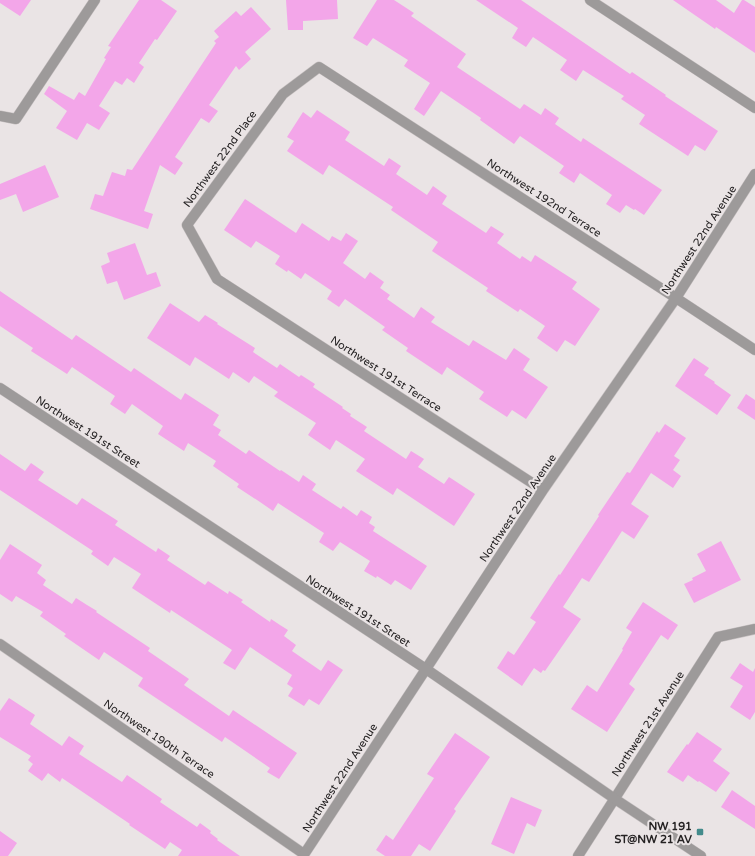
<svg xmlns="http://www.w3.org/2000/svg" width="755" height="856" viewBox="0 0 755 856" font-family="'Varela Round',sans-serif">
	<rect width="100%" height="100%" fill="#eae4e5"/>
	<path fill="#f3a6e9" d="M0 0H31L20 16 0 3Z
		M139 0H161L177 11 157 40 155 39 139 63 144 67 134 83 127 78 122 85 115 81 99 106 110 113 99 130 87 123 77 140 56 128 67 111 44 94 49 86 74 100 79 92 85 96 106 59 104 58 111 47 108 46Z
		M286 0H337L338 19 303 21V30H288Z
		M377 0H394L414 13 411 16 466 54 457 67 520 109 524 104 541 115 545 108 559 118 555 124 581 142 583 138 662 190 644 215 635 209 634 210 626 205 620 213 606 204 612 195 580 173 574 183 559 173 564 166 520 136 514 144 480 120 481 118 441 91 424 116 414 109 430 83 404 66 408 60 373 38 367 46 353 38Z
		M476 0H521L630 74 632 72 666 95 665 96 718 131 705 151 695 145 688 156 639 124 645 115 621 99 624 96 583 70 576 81 560 70 567 60 533 37 526 47 512 38 518 28Z
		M673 0H716L734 13 742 0H744L755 7V53L716 27 715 29Z
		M251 7 271 29 245 52 251 59 239 70 236 66 209 105 218 111 209 123 201 118 175 157 183 163 175 175 160 165 144 211 153 214 148 229 90 209 95 194 103 196 112 172 125 176 127 169 132 170 216 43 214 41 219 37 214 31 236 11 241 16Z
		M317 110 350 132 345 140 384 166 389 158 401 166 396 174 427 195 433 186 447 196 442 204 486 233 491 226 504 234 497 243 520 259 522 256 531 262 535 255 577 282 572 289 600 309 575 346 565 340 557 352 537 338 545 326 520 309 518 312 486 291 488 288 432 251 438 242 391 210 393 207 329 165 323 175 287 151 294 141 287 137 303 112 311 118Z
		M45 165 59 197 23 212 16 194 0 200V184Z
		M245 199 296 233 302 223 329 241 332 236 341 241 346 233 358 241 343 263 365 279 370 272 384 282 380 288 390 295 387 299 414 318 421 307 435 317 431 322 469 346 473 340 506 360 514 348 530 359 523 370 548 387 526 419 512 410 507 417 479 399 484 392 447 367 442 375 406 351 408 348 382 330 385 327 345 299 339 307 327 299 332 291 305 273 301 279 288 270 287 272 275 264 280 256 256 241 251 248 224 230Z
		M135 243 147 275 156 272 161 286 124 300 117 281 107 284 101 266 110 262 107 253Z
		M0 291 72 340 76 335 131 372 134 368 181 400 185 393 219 415 213 425 221 430 218 435 246 454 249 450 280 471 281 470 299 482 303 475 316 484 312 490 341 509 343 506 357 516 361 510 372 517 369 523 375 527 373 531 427 566 411 590 395 580 391 585 377 576 376 578 364 571 370 561 340 542 333 551 319 542 324 533 278 503 273 511 260 502 237 487 239 484 213 466 216 461 188 443 184 451 158 434 163 426 132 404 125 414 110 404 115 396 72 367 67 374 31 351 33 348 0 326Z
		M170 303 199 322 205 315 218 323 217 324 255 348 253 352 277 368 280 364 299 377 301 375 315 384 313 387 343 407 342 408 351 414 350 416 367 427 364 431 406 459 411 451 424 459 418 467 444 484 449 477 475 494 454 526 397 488 393 495 356 471 365 459 336 440 330 450 308 435 316 423 274 396 278 392 254 376 249 383 233 372 229 379 195 357 190 366 147 338Z
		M694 358 709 368 704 375 715 382 714 383 731 395 717 415 675 386Z
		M746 394 755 400V420L737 408Z
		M665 424 686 438 674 456 680 460 673 470 681 476 673 488 651 473 631 504 649 516 634 539 622 531 589 582 582 578 563 607 581 619 545 671 543 670 541 673 534 668 522 686 497 668 508 651 514 655 536 622 530 618 559 574 560 575 599 516 598 515 627 472 630 473 657 431 659 433Z
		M0 454 25 471 31 463 44 472 38 480 77 505 82 498 118 521 115 525 156 552 158 548 170 556 167 560 205 585 208 581 228 594 229 591 243 600 241 602 270 622 271 619 280 625 288 630 284 636 296 645 292 651 321 671 328 660 343 670 319 705 309 699 304 706 288 696 293 688 287 684 292 675 250 647 235 670 223 663 232 650 171 610 170 613 132 588 141 574 114 557 108 566 91 554 93 551 0 490Z
		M721 541 741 580 694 603 684 584 693 580 692 578 706 571 697 554Z
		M10 544 42 565 37 573 46 580 43 585 72 604 76 598 87 605 97 611 96 612 150 648 148 651 189 679 184 685 229 716 233 710 297 753 279 779 267 772 270 768 225 737 222 742 138 686 143 678 104 652 99 660 64 636 66 634 40 616 43 612 16 596 12 602 0 594V560Z
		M643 602 678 625 668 640 661 635 629 684 635 689 607 732 571 709 587 685 597 692 623 650 622 649 632 632 626 628Z
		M740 663 753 672 755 668V712L750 720 730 707 743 686 730 678Z
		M9 698 35 715 30 724 62 746 69 736 84 746 79 754 122 782 127 775 162 799 160 802 197 827 200 823 211 831 210 833 218 839 217 840 240 856H178L182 850 170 842 165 849 129 825 130 824 62 778 60 782 48 773 42 781 28 771 33 764 28 760 31 756 0 737V711Z
		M697 732 722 749 713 761 730 773 716 792 699 781 698 782 688 775 683 782 667 772 687 744 688 745Z
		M455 733 490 757 454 809 456 811 430 851 419 844 411 856H385L376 850 386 835 393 840 434 778 427 774Z
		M732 790 755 806V829L721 807Z
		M511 797 542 810 535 827 527 823 514 854 491 844Z
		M0 831 17 843 8 856H0Z"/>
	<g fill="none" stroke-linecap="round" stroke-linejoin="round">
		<g stroke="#c7c1c2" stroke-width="11">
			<path id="minor" d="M590 0 755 108
				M0 116 16 119 95 0
				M543 490 217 279 187 225 283 94 319 67 676 298 755 350
				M0 644 304 854
				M426 669 543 490 676 298 755 174
				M578 856 718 637 755 629"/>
		</g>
		<g stroke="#c7c1c2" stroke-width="11">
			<path id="tertiary" d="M0 388 426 669 615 799 701 856
				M303 856 426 669"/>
		</g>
		<use href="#minor" stroke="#9d9a9a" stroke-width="10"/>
		<use href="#tertiary" stroke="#9d9a9a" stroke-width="10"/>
	</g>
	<rect fill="#438b8b" stroke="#eae4e5" stroke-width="1.5" x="696" y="828" width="8" height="8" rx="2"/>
	<g text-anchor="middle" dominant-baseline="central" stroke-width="4" stroke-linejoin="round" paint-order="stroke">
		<g font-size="11" fill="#252223" stroke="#eae4e5">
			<text transform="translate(220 159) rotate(-54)">Northwest 22nd Place</text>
			<text transform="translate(544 198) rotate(33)">Northwest 192nd Terrace</text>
			<text transform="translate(699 240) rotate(-57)">Northwest 22nd Avenue</text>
			<text transform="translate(386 374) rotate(33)">Northwest 191st Terrace</text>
			<text transform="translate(88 432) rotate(33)">Northwest 191st Street</text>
			<text transform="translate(518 508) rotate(-56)">Northwest 22nd Avenue</text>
			<text transform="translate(358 611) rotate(33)">Northwest 191st Street</text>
			<text transform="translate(648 724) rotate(-57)">Northwest 21st Avenue</text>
			<text transform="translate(159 739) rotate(34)">Northwest 190th Terrace</text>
			<text transform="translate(340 778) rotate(-57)">Northwest 22nd Avenue</text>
		</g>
		<g font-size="11" font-weight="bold" fill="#252223" stroke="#eae4e5" text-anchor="end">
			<text x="692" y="826">NW 191<tspan x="692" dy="13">ST@NW 21 AV</tspan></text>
		</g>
	</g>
</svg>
